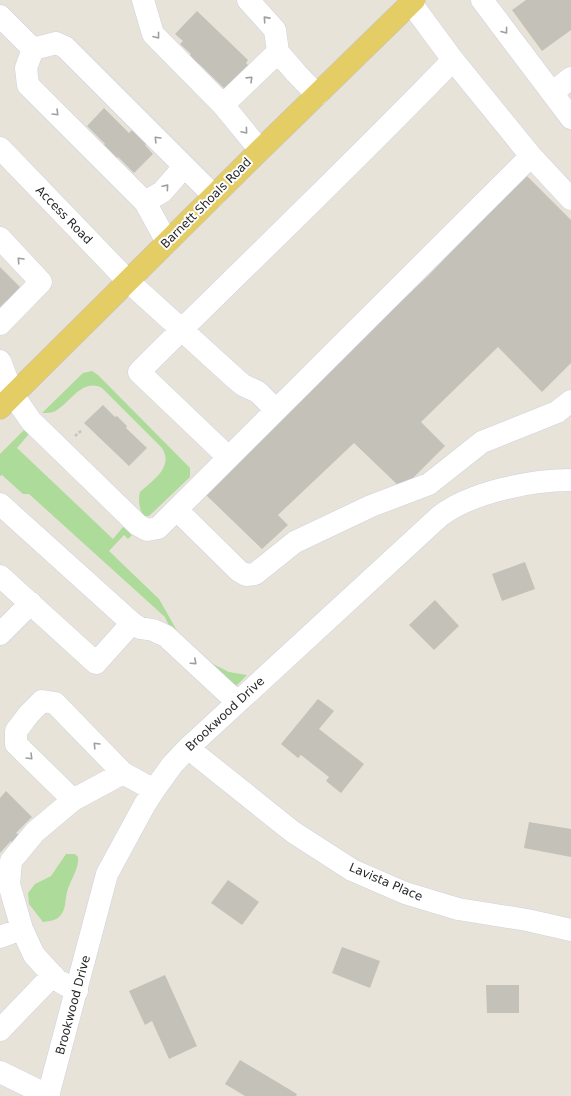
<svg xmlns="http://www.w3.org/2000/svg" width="571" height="1096" viewBox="0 0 571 1096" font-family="'DejaVu Sans',sans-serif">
	<rect width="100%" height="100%" fill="#e8e3d9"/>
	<path fill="#acdb9a" d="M92 371 98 375 190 468V477L149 516H144C139 510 138 499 140 492 153 480 174 467 162 448L102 388C83 378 71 401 57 410 53 413 47 413 42 413L83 373Z
		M24 430 29 434 17 448 113 539 123 527 132 535 128 539 124 535 109 551 159 599 180 636 213 664 229 672 247 675 237 685 231 684 173 635 165 617 29 494H23L2 475 0 476V454Z
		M66 854H75L78 857C79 870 70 880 67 892 65 900 66 910 60 916 55 921 50 921 43 922L29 904 28 893 35 884 51 876Z"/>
	<path fill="#c4c1b8" d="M526 0H571V30L542 51 512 10Z
		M197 11 248 60 246 63 249 66 226 90 199 64 196 67 187 58 191 54 180 44 183 41 175 34Z
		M104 108 129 133 133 129 147 143 145 145 153 154 134 173 118 157 115 160 102 146 105 144 87 126Z
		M526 175 571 220V363L542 392 498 347 421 422 445 446 402 489 354 443 278 515 288 525 262 549 204 493 348 351 428 276Z
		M0 267 20 287 14 294 9 304 6 301 0 307Z
		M103 405 115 417 117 416 127 426 126 428 147 448 129 466 84 423Z
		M525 562 535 589 502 601 492 574Z
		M435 600 459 626 434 650 409 625Z
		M318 699 334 711 319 729 364 764 341 793 326 781 329 777 301 755 298 758 281 744Z
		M6 791 32 817 16 833 20 836 13 844 11 841 0 853V798Z
		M529 822 571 829V857L524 848Z
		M228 880 259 902 242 925 211 903Z
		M342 947 380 961 370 988 332 973Z
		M165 975 197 1046 169 1059 152 1021 145 1025 129 991Z
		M486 985H519V1013H487Z
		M240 1060 297 1094 296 1096H245L225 1084Z"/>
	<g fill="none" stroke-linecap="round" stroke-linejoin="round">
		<g stroke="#cfd1df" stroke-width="23">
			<path id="minor" d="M143 0 153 34 223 105 260 150
				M248 0 275 30 278 52 296 73 317 95
				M482 0 571 118
				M411 3 453 60 531 156 571 199
				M0 16 33 49
				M33 49 26 68 28 85 145 202 167 242
				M33 49 56 43 65 47 214 196
				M552 93 571 78
				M223 105 278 52
				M0 148 128 281 237 380 243 385 258 392 276 410
				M145 202 162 192 184 167
				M0 238 41 282 0 324
				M0 361 13 395 31 421 138 525 147 530 158 528 531 156
				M228 457 139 372C243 268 351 166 453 60
				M0 504 132 623 140 628 153 630 166 636 237 702
				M177 510 239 571 246 575 255 574 295 542 371 506 429 484 482 442 557 412 571 401
				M0 576 96 663 132 623
				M0 634 31 603
				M188 748 293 832 352 870 405 893 458 909 527 920 571 930
				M73 800 16 744V731L29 714 42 701 55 703 123 773 154 790
				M0 937 22 929
				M77 991 57 980 34 955 22 929 9 884 11 861 35 832 73 800 123 773
				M0 1030 53 975
				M0 1072 49 1096
				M48 1096 107 874 145 804 154 790 172 765 188 748 440 516C472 492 531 480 571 480"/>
		</g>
		<g stroke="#c3c3c3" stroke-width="23">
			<path id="major" d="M0 408 251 159 414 0"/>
		</g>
		<path stroke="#c3c3c3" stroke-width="2.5" stroke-dasharray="3 2" stroke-linecap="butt" d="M75 436 81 431"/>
		<use href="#minor" stroke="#fff" stroke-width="22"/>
		<use href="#major" stroke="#e3cd64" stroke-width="22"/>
	</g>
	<defs><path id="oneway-chevron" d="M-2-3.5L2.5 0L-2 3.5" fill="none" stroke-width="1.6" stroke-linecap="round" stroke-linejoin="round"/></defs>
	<g stroke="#9e9e9e">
		<use href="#oneway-chevron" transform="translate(266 19) rotate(-132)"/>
		<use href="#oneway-chevron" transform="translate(505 31) rotate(53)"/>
		<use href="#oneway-chevron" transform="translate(157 36) rotate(52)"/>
		<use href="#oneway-chevron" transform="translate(250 79) rotate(-44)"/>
		<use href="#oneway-chevron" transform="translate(56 113) rotate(45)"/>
		<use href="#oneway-chevron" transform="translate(245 131) rotate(50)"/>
		<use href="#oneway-chevron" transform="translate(157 139) rotate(-135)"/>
		<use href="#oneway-chevron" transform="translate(166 187) rotate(-49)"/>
		<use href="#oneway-chevron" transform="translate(20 260) rotate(-133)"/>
		<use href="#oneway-chevron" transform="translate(194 662) rotate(42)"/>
		<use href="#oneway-chevron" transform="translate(96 745) rotate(-134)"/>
		<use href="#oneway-chevron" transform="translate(30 757) rotate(45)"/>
	</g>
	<g text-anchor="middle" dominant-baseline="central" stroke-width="4" stroke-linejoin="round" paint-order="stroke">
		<g font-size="12" fill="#272727" stroke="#fff">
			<text transform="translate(206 203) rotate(-45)">Barnett Shoals Road</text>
			<text transform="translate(64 215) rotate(46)">Access Road</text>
			<text transform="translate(225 714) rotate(-43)">Brookwood Drive</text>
			<text transform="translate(386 882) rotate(23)">Lavista Place</text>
			<text transform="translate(73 1005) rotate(-75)">Brookwood Drive</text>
		</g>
	</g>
</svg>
